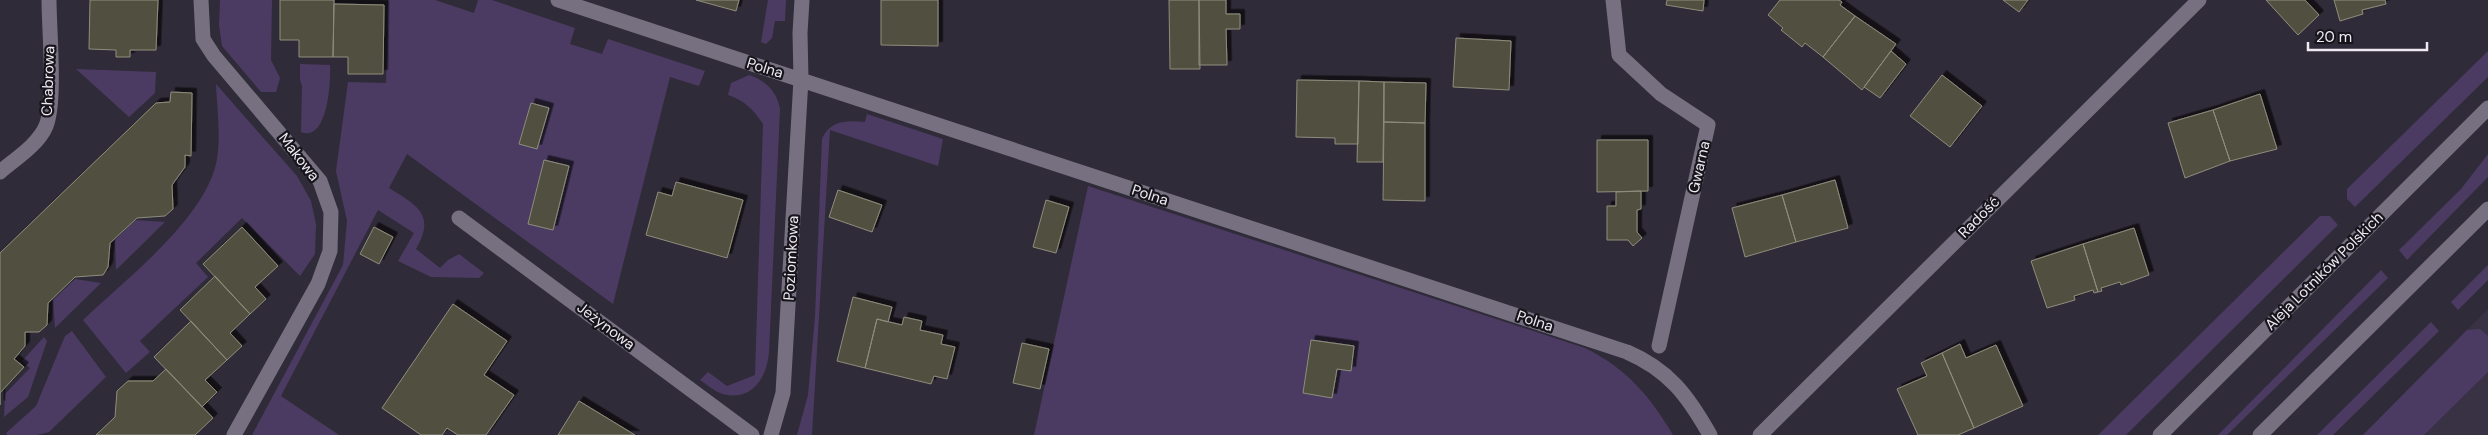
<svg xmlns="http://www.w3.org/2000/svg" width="2488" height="435" font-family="'DM Sans',sans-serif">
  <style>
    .built { fill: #393144 }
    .green { fill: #4b3b62 }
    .building { fill: #515041; stroke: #8e8d7c; filter: url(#shadow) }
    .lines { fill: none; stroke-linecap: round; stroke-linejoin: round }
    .minor { stroke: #767080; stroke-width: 15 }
    .labels { text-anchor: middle; stroke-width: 4.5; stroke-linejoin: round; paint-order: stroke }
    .street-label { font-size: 15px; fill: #edeaf3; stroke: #17151b }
  </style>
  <defs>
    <filter id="shadow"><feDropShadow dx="4.5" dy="-4.5" stdDeviation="0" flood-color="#0009"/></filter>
  </defs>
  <rect width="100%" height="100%" fill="#302b38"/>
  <path class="built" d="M2488 309V435H2363L2467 330Z"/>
  <path class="green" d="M220 0H272L271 60 280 78 276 92H261L222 46 219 25Z
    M388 0H435L474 13 478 0H492L575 28 570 44 602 54 608 39 705 71 699 86 670 77 613 304 407 154 389 188C417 205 436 215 416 249L440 268 448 260 459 254 484 273 479 278 431 277 398 261 414 233 378 210 281 396 339 435H252L343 265 347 221 336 171 348 82 386 83Z
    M768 0H786L785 21H775L772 38 766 44 761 42Z
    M2488 51V77L2355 207 2347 199V189Z
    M300 64 330 65C331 80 328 143 301 132L302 86 300 80Z
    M76 69 156 72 155 93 129 117Z
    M749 75C766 81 777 91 780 109L769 352C767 378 751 404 720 393 713 390 706 384 700 380L708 372 727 386 755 375 763 124C753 109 745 101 728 95L731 83Z
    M216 84 297 176 311 201 316 224 315 254 300 276 242 218 196 263 208 277 140 341 150 352 126 373 83 320C124 281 199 223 215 168 222 143 217 110 216 84Z
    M867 114 943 139 938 166 830 130 812 435H797L808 395 815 316 822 139C830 120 847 120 865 122Z
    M2488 154V177L2407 260 2399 250 2461 189Z
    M1088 186 1585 348C1626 368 1650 396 1673 435H1034Z
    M2320 216H2330L2338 225 2126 435H2098Z
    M135 220 165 222 116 270 115 240Z
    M2488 265V280L2458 310 2451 302Z
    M2381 270 2388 278 2227 435H2218Z
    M75 279 101 283 55 328 53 300Z
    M2431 322 2439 331 2333 435H2317Z
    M2480 329 2488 336V372L2424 435H2363L2467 330Z
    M72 331 106 377 49 432 37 435H7L6 433 36 406 65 336Z
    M44 337 47 341 28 397 4 417 5 394 30 368 22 361Z"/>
  <path class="building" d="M90 0H158L156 50H130V57H116V50L89 49Z
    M280 0H334L333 57H299V40H280Z
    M696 0H739L736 11Z
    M881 0H938V46L881 45Z
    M1169 0H1199L1200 69H1170Z
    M1199 0H1226V14H1240V29H1226L1227 65H1199Z
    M1667 0H1704L1703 11 1666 5Z
    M1780 0H1839L1842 2 1840 5 1855 16 1823 57 1805 43 1802 47 1781 30 1783 28 1768 15Z
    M2003 0H2028L2019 12Z
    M2266 0H2305L2319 15 2298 35Z
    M2334 0H2385L2386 4 2362 10 2363 14 2340 21Z
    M334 4 384 5 383 74H348V57H333Z
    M1855 16 1896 44 1862 90 1823 57Z
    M1456 38 1511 41 1509 90 1453 87Z
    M1891 51 1906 64 1880 98 1864 87Z
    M1942 75 1982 106 1950 147 1910 116Z
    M1297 80 1359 81 1358 144H1335V138L1296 137Z
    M1359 81 1384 82 1383 162H1357Z
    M1384 82 1426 83 1425 123 1384 122Z
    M171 92 192 93 191 156 185 155V167L172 185 173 209 165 216 137 218 110 243 108 267 103 275 75 277 48 303 47 325 39 332H25V346L14 359 24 367 0 393V405V253L156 103 170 102Z
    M2260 94 2277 149 2230 161 2213 110Z
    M531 103 549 108 537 149 519 144Z
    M2213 110 2230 161 2185 178 2168 123Z
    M1384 122 1425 123V201L1383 200Z
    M1597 140H1648V191L1597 192Z
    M544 160 569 166 553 230 528 224Z
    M1835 180 1848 228 1796 242 1782 195Z
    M676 182 743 200 727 258 646 235 658 192 672 196Z
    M838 190 882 205 872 232 829 217Z
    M1641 191V209L1637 210V232L1642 238 1633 246 1628 240H1607V206H1616V192Z
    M1782 195 1796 242 1745 257 1732 208Z
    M1046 200 1069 207 1056 253 1033 247Z
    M242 227 278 266 255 287 266 299 250 314 203 264Z
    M374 227 393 237 379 264 360 254Z
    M2134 228 2149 275 2121 285 2120 282 2101 288 2102 291 2098 292 2083 244Z
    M2083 244 2098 292 2094 293 2093 290 2074 296 2075 300 2047 308 2031 261Z
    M215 276 250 314 230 333 242 346 227 360 180 310Z
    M853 297 892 307 888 322 877 319 865 368 837 361Z
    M453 304 507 341 484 375 514 395 486 435H458L447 428 442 435H421L382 408Z
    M904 317 922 321 920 330 943 335 941 344 955 347 947 379 934 376 931 384 865 368 877 319 902 325Z
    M191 321 227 360 205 380 217 392 202 407 154 357Z
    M1311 340 1354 346 1351 371 1337 369 1332 398 1303 393Z
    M1022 343 1049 349 1040 389 1013 383Z
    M1960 344 1966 358 1996 345 2023 406 1974 428 1942 353Z
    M1942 353 1974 428 1958 435H1918L1897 389 1927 376 1921 363Z
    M166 369 213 418 195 435H96L115 417 117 391 128 381H153Z
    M579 401 635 435H558Z"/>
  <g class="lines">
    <path class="minor" d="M201 0 203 39 214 56 320 181 331 212 330 251 318 284 234 435
      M558 0 1627 352C1669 370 1688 396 1710 435
      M1613 0 1619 55 1661 94 1708 125 1659 346
      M0 172C15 159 38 145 46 126 56 101 49 30 49 0
      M459 218 752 435
      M771 435 783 393 801 79 800 33 802 0
      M1760 435 2199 0
      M2160 435 2488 108
      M2260 435 2488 209"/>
  </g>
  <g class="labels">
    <g class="street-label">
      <text transform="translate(765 68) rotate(17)" y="5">Polna</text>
      <text transform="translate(48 81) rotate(-88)" y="5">Chabrowa</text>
      <text transform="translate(299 157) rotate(52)" y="5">Makowa</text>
      <text transform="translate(1699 167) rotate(-77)" y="5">Gwarna</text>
      <text transform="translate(1150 195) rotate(18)" y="5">Polna</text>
      <text transform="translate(1979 217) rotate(-45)" y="5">Radość</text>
      <text transform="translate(791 258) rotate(-87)" y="5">Poziomkowa</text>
      <text transform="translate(2324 271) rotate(-45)" y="5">Aleja Lotników Polskich</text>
      <text transform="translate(1535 321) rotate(18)" y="5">Polna</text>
      <text transform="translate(606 326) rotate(37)" y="5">Jeżynowa</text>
    </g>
  </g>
  <path d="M2308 42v8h119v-8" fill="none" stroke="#edeaf3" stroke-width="2.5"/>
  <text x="2316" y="42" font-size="15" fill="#edeaf3" stroke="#17151b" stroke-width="4" paint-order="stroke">20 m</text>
</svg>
